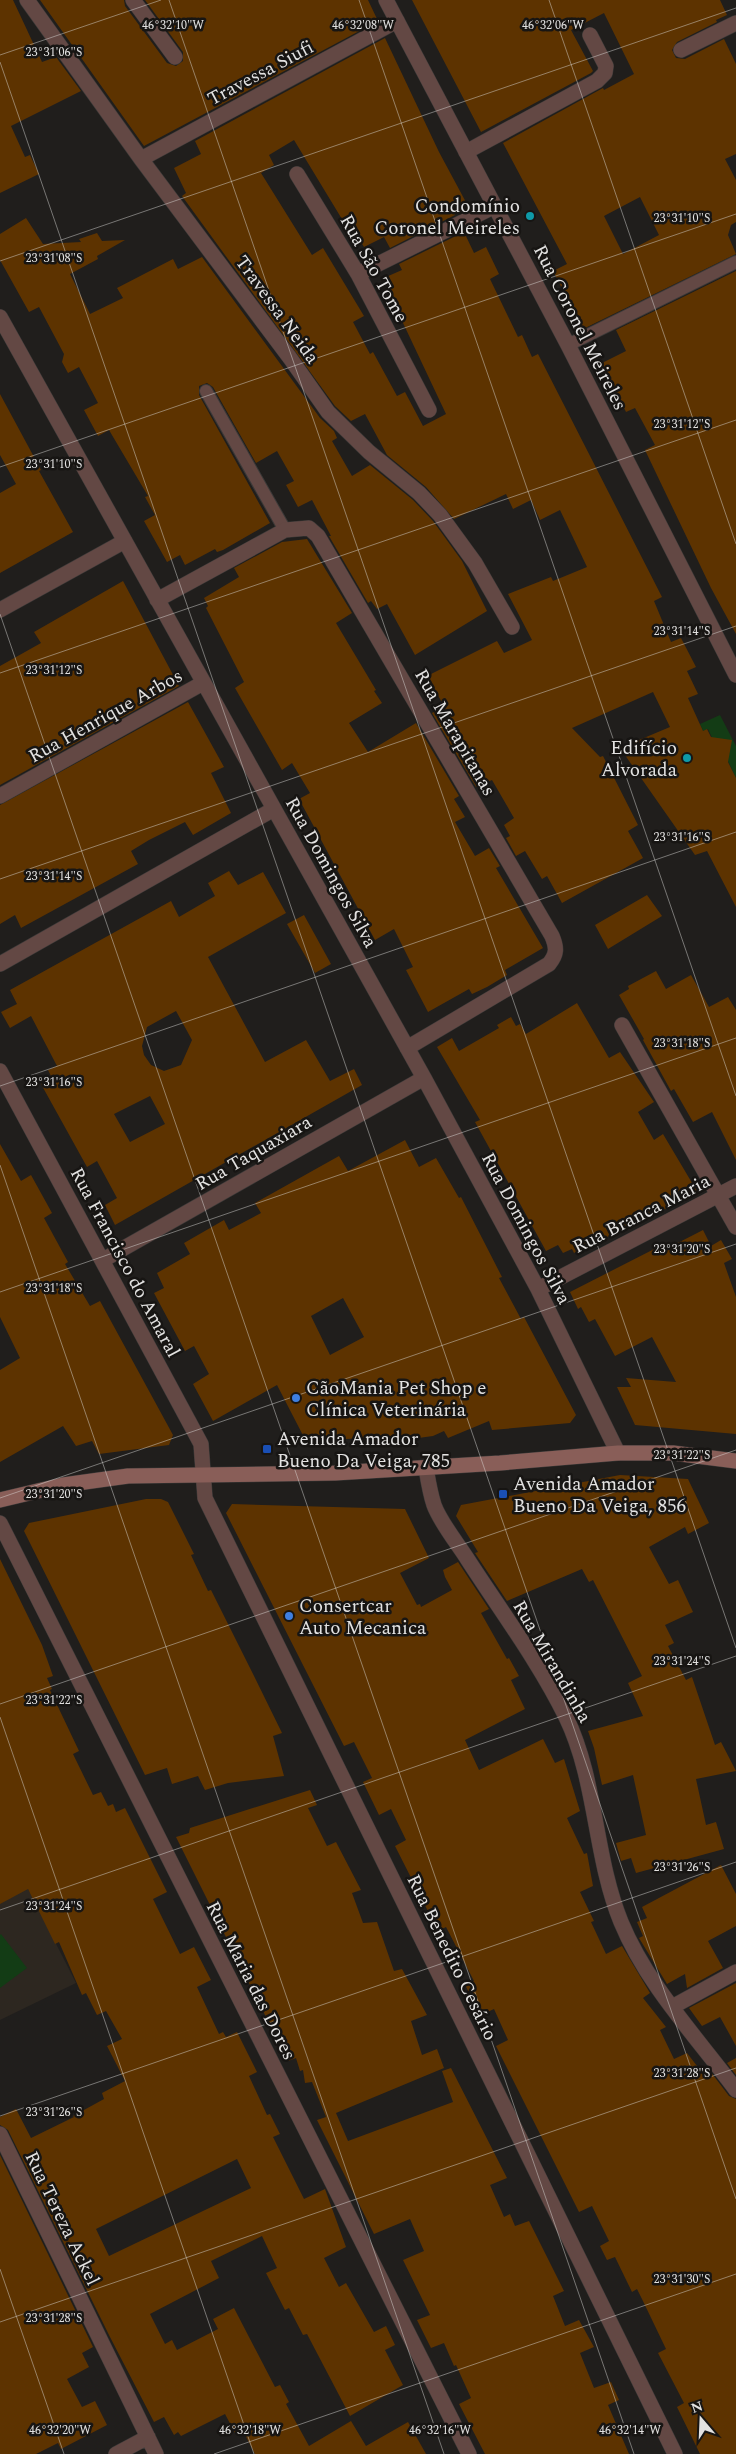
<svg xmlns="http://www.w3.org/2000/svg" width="736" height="2454" font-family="Spectral,serif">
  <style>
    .built { fill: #2d2720 }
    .green { fill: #133c15 }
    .building { fill: #5d3300; fill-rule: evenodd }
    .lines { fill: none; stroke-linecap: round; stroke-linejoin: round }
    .service-casing { stroke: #3b3938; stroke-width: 14 }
    .minor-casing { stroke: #3b3938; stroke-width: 16 }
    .tertiary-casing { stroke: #3b3938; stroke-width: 16 }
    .secondary-casing { stroke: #3b3938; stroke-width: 16 }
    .service { stroke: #634844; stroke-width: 12 }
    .minor { stroke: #634844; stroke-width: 15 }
    .tertiary { stroke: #634844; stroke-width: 15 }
    .secondary { stroke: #895e58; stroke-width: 15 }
    .ticks { fill: none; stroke: #e3e2e1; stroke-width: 1; stroke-opacity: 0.45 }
    .culture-dot { fill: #0f9aa8; stroke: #171513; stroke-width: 2 }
    .shop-dot { fill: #3f7fe0; stroke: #171513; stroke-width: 2 }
    .transit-dot { fill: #1a4fb4; stroke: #171513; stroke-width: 2 }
    .labels { text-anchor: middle; stroke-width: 5; stroke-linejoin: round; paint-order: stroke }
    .street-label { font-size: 19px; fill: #e3e2e1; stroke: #171513 }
    .poi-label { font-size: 19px; fill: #e3e2e1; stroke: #171513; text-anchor: start }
    .ticks-label { font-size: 12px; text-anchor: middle; fill: #e3e2e1; stroke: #171513; stroke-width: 5; stroke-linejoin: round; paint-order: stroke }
  </style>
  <rect width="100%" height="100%" fill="#201e1c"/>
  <path class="built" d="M0 1834 76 1983 0 2020Z"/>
  <path class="green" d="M720 715 736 746V778L727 759 721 757 708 729 703 731 700 724Z
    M1 1934 27 1968 0 1988V1935Z"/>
  <path class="building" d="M0 0H13L42 62 56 57 81 91 11 126 25 157 30 155 39 174 0 193Z
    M40 0H124L125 6 167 63 176 66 183 61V52L145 0H368L378 21 144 146Z
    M412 0H720L727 15 716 20 717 22 677 42 672 50 676 58 685 59 724 39 736 64V154L725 159 736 180V222L731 225 728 235 736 254 583 329 553 271 567 264 503 143 603 88 604 90 634 74 604 13 571 30 593 71 591 73 481 132ZM640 197 659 235 623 254 604 216Z
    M385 38 439 152 468 206 454 213 455 215 390 248 384 237 364 247 355 232 351 234 294 140 269 155 274 165 261 173 312 255 323 248 364 316 353 322 370 354 373 352 397 396 405 392 423 426 446 414 387 289 391 287 386 277 402 270 399 264 464 232 474 253 486 247 499 274 490 279 518 337 522 335 532 357 538 354 662 597 654 601 671 642 681 638 696 667 687 671 698 694 688 698 703 731 707 729 711 737 732 740 728 762 736 778V907L707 851 695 855 620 748 670 727 653 692 572 728 600 757 603 756 638 825 628 831 643 858 562 903 547 876 542 879 525 851 516 856 506 838 510 836 504 825 514 818 492 780 476 787 432 713 444 706 427 676 497 641 504 653 532 640 508 594 551 577 553 581 587 567 560 510 540 520 531 500 513 509 506 494 454 519 426 487 387 455 365 414 351 421 335 406 182 196 186 193 174 168 201 154 195 141Z
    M26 218 43 244 81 242 79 239 97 233 102 241 125 240 97 256 98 259 70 274 90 314 123 298 117 288 173 259 178 269 202 257 320 418 334 431 337 438 332 441 352 476 370 465 413 500 433 521 462 561 487 611 415 655 387 604 377 609 371 601 368 603 329 536H331L312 500 298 507 286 485 294 481 277 451 256 463 213 387 207 383 199 386V395L270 523 223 550 217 552 215 549 185 565 180 555 167 562 144 521 155 515 145 497 148 496 109 430 98 436 84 410 98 403 79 367 68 373 62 362 64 354 39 307 29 312 0 260V234Z
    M736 271V634L711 588 645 450 655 445 635 408 626 412 602 363 626 351 616 330Z
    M0 394 41 470 39 471 73 532 0 573V493L16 484 0 455Z
    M307 539 352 613 336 623 376 690 374 691 382 703 349 723 368 752 416 723 459 796 454 799 465 817 455 822 475 856 489 848 500 866 496 868 543 948 505 970 507 975 487 987 472 994 469 989 428 1012 406 970 413 967 394 929 375 940 299 799 310 793 292 763 282 770 235 688 244 682 206 608 208 606 204 598 239 577 234 568 282 542Z
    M123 581 179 686 0 785V666L41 643 34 632Z
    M188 702 224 767 211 773 231 813 193 835 185 822 149 840 131 851 138 864 21 928 15 915 0 924V805Z
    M229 871 238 885 263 872 286 913 208 957 265 1062 306 1040 330 1081 354 1069 362 1085 115 1225 105 1205 117 1198 97 1161 87 1167 41 1084 52 1078 48 1070 57 1066 31 1016 10 1028 1 1012 17 1004 10 990 171 901 179 917 215 896 208 883ZM176 1011 192 1040 181 1065 164 1071 151 1065 144 1055 142 1046 147 1027ZM150 1096 165 1124 130 1142 114 1114Z
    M647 895 662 916 608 949 595 925Z
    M304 915 331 964 315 973 287 924Z
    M656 971 666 989 691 975 709 1007 728 997 736 1010V1160L712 1112 693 1122 674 1089 671 1091 643 1040 644 1039 619 995 629 989 628 986Z
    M577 1003 609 1058 620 1052 654 1102 638 1112 654 1140 663 1134 698 1193 574 1253 572 1249 563 1253 558 1245 546 1251 475 1122 480 1120 437 1047 452 1038 459 1051 499 1028 497 1025 511 1017 516 1026 520 1024 526 1034Z
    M405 1140 419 1167 436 1158 459 1198 461 1197 502 1277 499 1278 521 1319 524 1317 576 1415 570 1423 492 1430 489 1421 448 1438 444 1431 433 1436 411 1439 409 1435 331 1440 334 1445 309 1447 277 1385 213 1421 193 1384 209 1374 194 1346 185 1351 154 1293 164 1288 157 1273 190 1254 184 1243 224 1220 229 1230 261 1213 255 1203 339 1156 348 1171ZM343 1298 364 1337 330 1355 311 1316Z
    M0 1144 21 1181 31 1175 52 1213 44 1218 68 1262 65 1264 90 1306 100 1301 173 1435 169 1445 99 1454 92 1441 76 1446 63 1426 0 1462V1370L20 1358 0 1317Z
    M703 1230 711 1246 721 1240 732 1259 724 1263 736 1297V1434L635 1425 617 1387H631L626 1378 676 1382 652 1337 615 1356 595 1319 589 1322 581 1307 578 1309 570 1292 664 1244 666 1249Z
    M620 1475 688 1479 709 1523 688 1534 685 1527 649 1547 669 1584 678 1580 693 1612 665 1625 674 1643 668 1646 686 1680 692 1677 715 1745 721 1742 736 1771 696 1779 706 1825 716 1822 724 1849 636 1873 631 1858 621 1861 616 1843 646 1835 633 1775 602 1785 594 1748 588 1731 643 1716 628 1683 642 1676 593 1580 589 1582 582 1569 507 1601 475 1553 478 1552 456 1516 461 1505Z
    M146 1499H161L168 1502 194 1554 191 1555 208 1591 211 1590 255 1678 282 1733 273 1736 284 1776 228 1783 205 1790 198 1776 172 1784 167 1768 145 1775 24 1531 29 1523Z
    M232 1504 405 1509 429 1558 400 1573 417 1605 420 1604 421 1607 452 1590 445 1577 443 1570 458 1562 489 1609 481 1613 507 1659 509 1658 519 1676 511 1680 525 1709 465 1740 479 1770 543 1739 555 1763 564 1759 580 1811 567 1818 584 1854 587 1853 593 1886 580 1892 594 1921 591 1922 606 1954 622 1946 650 1993 643 1998 666 2027 660 2030 674 2059 687 2053 704 2075 710 2071 729 2096 736 2099V2454H700L677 2407 684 2403 658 2353 666 2349 642 2299 637 2289 632 2292 615 2257 607 2260 600 2246 609 2241 592 2206 579 2212 496 2046 508 2040 494 2009 481 2015 465 1985 474 1981 446 1927 438 1931 395 1846 406 1840 391 1809 379 1815 363 1782 372 1778 354 1742 344 1746 226 1513Z
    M0 1559 42 1645 53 1676 47 1678 52 1689 50 1690 79 1751 73 1754 93 1795 101 1792 108 1806 113 1804 116 1812 125 1808 167 1892 153 1899 180 1954 194 1947 211 1980 197 1987 219 2034 223 2032 226 2037 237 2032 257 2072 249 2076 267 2115 270 2114 280 2134 273 2137 304 2199 325 2189 346 2247 324 2258 339 2287 346 2283 374 2332 386 2326 395 2345 385 2350 403 2385 350 2416 307 2334 303 2335 289 2308 285 2310 266 2273 277 2268 262 2236 211 2261 219 2278 150 2314 165 2344 172 2340 177 2350 218 2329 213 2319 234 2308 275 2387 280 2385 289 2402 286 2404 309 2446 351 2421 366 2446 408 2422 426 2454H255L242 2429 235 2433 225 2414 181 2436 178 2432 174 2435 164 2417 154 2422 110 2337 8 2130 0 2125V2117L16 2109 31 2138 74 2117 73 2116 104 2099 102 2093 125 2081 107 2046 122 2039 106 2011 97 2015 86 1993 82 1995 59 1942 55 1944 28 1889 0 1904ZM237 2159 251 2188 109 2256 96 2229Z
    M310 1790 317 1805 308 1808 327 1846 336 1842 361 1890 352 1893 363 1923 377 1922 394 1971 402 1969 427 2015 411 2021 422 2055 437 2049 444 2068 336 2113 348 2141 453 2102 442 2071 451 2068 507 2178 490 2185 504 2217 510 2214 515 2226 529 2221 564 2291 553 2296 565 2326 579 2320 594 2347 580 2353 594 2388 611 2382 619 2400 608 2405 629 2454H485L459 2404 471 2398 456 2365 454 2366 444 2343 431 2348 417 2320 430 2315 403 2260 424 2251 410 2219 374 2234 317 2120 326 2117 312 2082 305 2083 303 2070 300 2071 296 2058 288 2061 176 1837 189 1833 190 1828Z
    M721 1865 736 1894V1926L708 1941 723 1968 687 1988 685 1974 667 1984 639 1938 643 1936 637 1922 647 1918 642 1907Z
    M736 1983V2046L720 2017 702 2026 689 2008Z
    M736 2058V2075L727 2063Z
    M0 2155 93 2347 82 2353 89 2367 67 2379 82 2407 95 2401 107 2425 61 2449 58 2443 36 2454H0Z"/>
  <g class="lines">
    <defs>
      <path id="service" d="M568 345 736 262
        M206 391 285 530"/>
      <path id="minor" d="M27 0 141 159 290 358 328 412 369 452 419 493 440 515 475 563 512 627
        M133 0 175 57
        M681 50 736 23
        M466 152 597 81 605 73 606 66 590 35
        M141 159 397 21
        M297 174 358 274 429 410
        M358 274 495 206
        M0 317 424 1078 538 1289 618 1453
        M157 600 285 530 309 528 318 536 552 936C557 948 557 954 549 964L407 1048
        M0 610 125 541
        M0 796 203 683
        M0 964 274 809
        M622 1025 736 1227
        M0 1071 201 1444 205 1498 675 2454
        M103 1260 424 1078
        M538 1289 736 1186
        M426 1468C428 1480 430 1493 434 1505 440 1522 458 1544 468 1560 501 1611 539 1662 566 1717 597 1781 594 1856 621 1922 647 1985 696 2036 736 2090
        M0 1523 469 2454
        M672 2007 736 1972
        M0 2134 156 2454
        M116 2454 148 2437"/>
      <path id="tertiary" d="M386 0 568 345 736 675"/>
      <path id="secondary" d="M0 1500 63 1485 128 1476 335 1473 500 1463 618 1453H673L736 1461"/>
    </defs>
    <use href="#service" class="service-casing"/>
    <use href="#minor" class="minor-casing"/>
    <use href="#tertiary" class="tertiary-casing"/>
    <use href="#secondary" class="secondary-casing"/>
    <use href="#service" class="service"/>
    <use href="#minor" class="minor"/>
    <use href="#tertiary" class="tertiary"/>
    <use href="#secondary" class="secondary"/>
  </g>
  <path class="ticks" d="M169 0 736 1648M359 0 736 1096M549 0 736 544M0 55 161 0M0 62 736 2199M0 261 736 8M0 467 736 214M0 614 634 2454M0 673 736 420M0 879 736 626M0 1086 736 832M0 1165 444 2454M0 1292 736 1038M0 1498 736 1244M0 1704 736 1450M0 1717 254 2454M0 1910 736 1656M0 2116 736 1862M0 2269 64 2454M0 2322 736 2068M214 2454 736 2274"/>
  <g class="culture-dot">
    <circle cx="530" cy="216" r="5"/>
    <circle cx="687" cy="758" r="5"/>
  </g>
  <g class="shop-dot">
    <circle cx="296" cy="1398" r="5"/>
    <circle cx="289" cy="1616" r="5"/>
  </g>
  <g class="transit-dot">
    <rect x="262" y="1444" width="10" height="10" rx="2.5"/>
    <rect x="498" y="1489" width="10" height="10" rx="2.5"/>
  </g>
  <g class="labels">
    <g class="street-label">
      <text transform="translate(260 72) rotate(-28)" y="7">Travessa Siufi</text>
      <text transform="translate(375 268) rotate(61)" y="7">Rua São Tome</text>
      <text transform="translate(278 309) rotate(54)" y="7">Travessa Neida</text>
      <text transform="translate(581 327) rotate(63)" y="7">Rua Coronel Meireles</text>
      <text transform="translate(105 715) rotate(-29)" y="7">Rua Henrique Arbos</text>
      <text transform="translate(456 732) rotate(60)" y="7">Rua Marapitanas</text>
      <text transform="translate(332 872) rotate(61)" y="7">Rua Domingos Silva</text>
      <text transform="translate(253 1152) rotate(-30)" y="7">Rua Taquaxiara</text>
      <text transform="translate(641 1213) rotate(-27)" y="7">Rua Branca Maria</text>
      <text transform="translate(527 1228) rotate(62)" y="7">Rua Domingos Silva</text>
      <text transform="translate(126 1262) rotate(62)" y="7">Rua Francisco do Amaral</text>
      <text transform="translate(553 1661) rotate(60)" y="7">Rua Mirandinha</text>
      <text transform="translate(453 1957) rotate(64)" y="7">Rua Benedito Cesário</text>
      <text transform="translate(252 1980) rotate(63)" y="7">Rua Maria das Dores</text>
      <text transform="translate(63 2218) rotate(64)" y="7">Rua Tereza Ackel</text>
    </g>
    <g class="poi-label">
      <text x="520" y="212" text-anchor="end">Condomínio<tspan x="520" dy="22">Coronel Meireles</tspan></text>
      <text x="677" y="754" text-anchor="end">Edifício<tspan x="677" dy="22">Alvorada</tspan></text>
      <text x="306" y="1394">CãoMania Pet Shop e<tspan x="306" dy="22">Clínica Veterinária</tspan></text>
      <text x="277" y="1445">Avenida Amador<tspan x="277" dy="22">Bueno Da Veiga, 785</tspan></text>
      <text x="513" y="1490">Avenida Amador<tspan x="513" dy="22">Bueno Da Veiga, 856</tspan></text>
      <text x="299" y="1612">Consertcar<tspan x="299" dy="22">Auto Mecanica</tspan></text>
    </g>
  </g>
  <g class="ticks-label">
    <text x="173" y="29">46°32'10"W</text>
    <text x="363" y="29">46°32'08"W</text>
    <text x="553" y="29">46°32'06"W</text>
    <text x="54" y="56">23°31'06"S</text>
    <text x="682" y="222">23°31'10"S</text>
    <text x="54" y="262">23°31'08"S</text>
    <text x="682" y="428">23°31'12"S</text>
    <text x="54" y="468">23°31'10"S</text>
    <text x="682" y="635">23°31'14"S</text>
    <text x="54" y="674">23°31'12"S</text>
    <text x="682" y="841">23°31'16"S</text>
    <text x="54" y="880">23°31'14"S</text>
    <text x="682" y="1047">23°31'18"S</text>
    <text x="54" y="1086">23°31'16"S</text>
    <text x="682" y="1253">23°31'20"S</text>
    <text x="54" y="1292">23°31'18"S</text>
    <text x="682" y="1459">23°31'22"S</text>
    <text x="54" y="1498">23°31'20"S</text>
    <text x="682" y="1665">23°31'24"S</text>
    <text x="54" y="1704">23°31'22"S</text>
    <text x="682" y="1871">23°31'26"S</text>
    <text x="54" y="1910">23°31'24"S</text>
    <text x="682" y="2077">23°31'28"S</text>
    <text x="54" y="2116">23°31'26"S</text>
    <text x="682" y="2283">23°31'30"S</text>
    <text x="54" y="2322">23°31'28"S</text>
    <text x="60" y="2434">46°32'20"W</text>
    <text x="250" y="2434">46°32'18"W</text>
    <text x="440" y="2434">46°32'16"W</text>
    <text x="630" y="2434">46°32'14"W</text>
  </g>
  <g transform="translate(701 2419) rotate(341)" stroke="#171513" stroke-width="4" paint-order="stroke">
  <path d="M0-4L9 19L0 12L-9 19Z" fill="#e3e2e1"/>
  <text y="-8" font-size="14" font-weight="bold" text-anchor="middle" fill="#e3e2e1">N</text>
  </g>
</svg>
